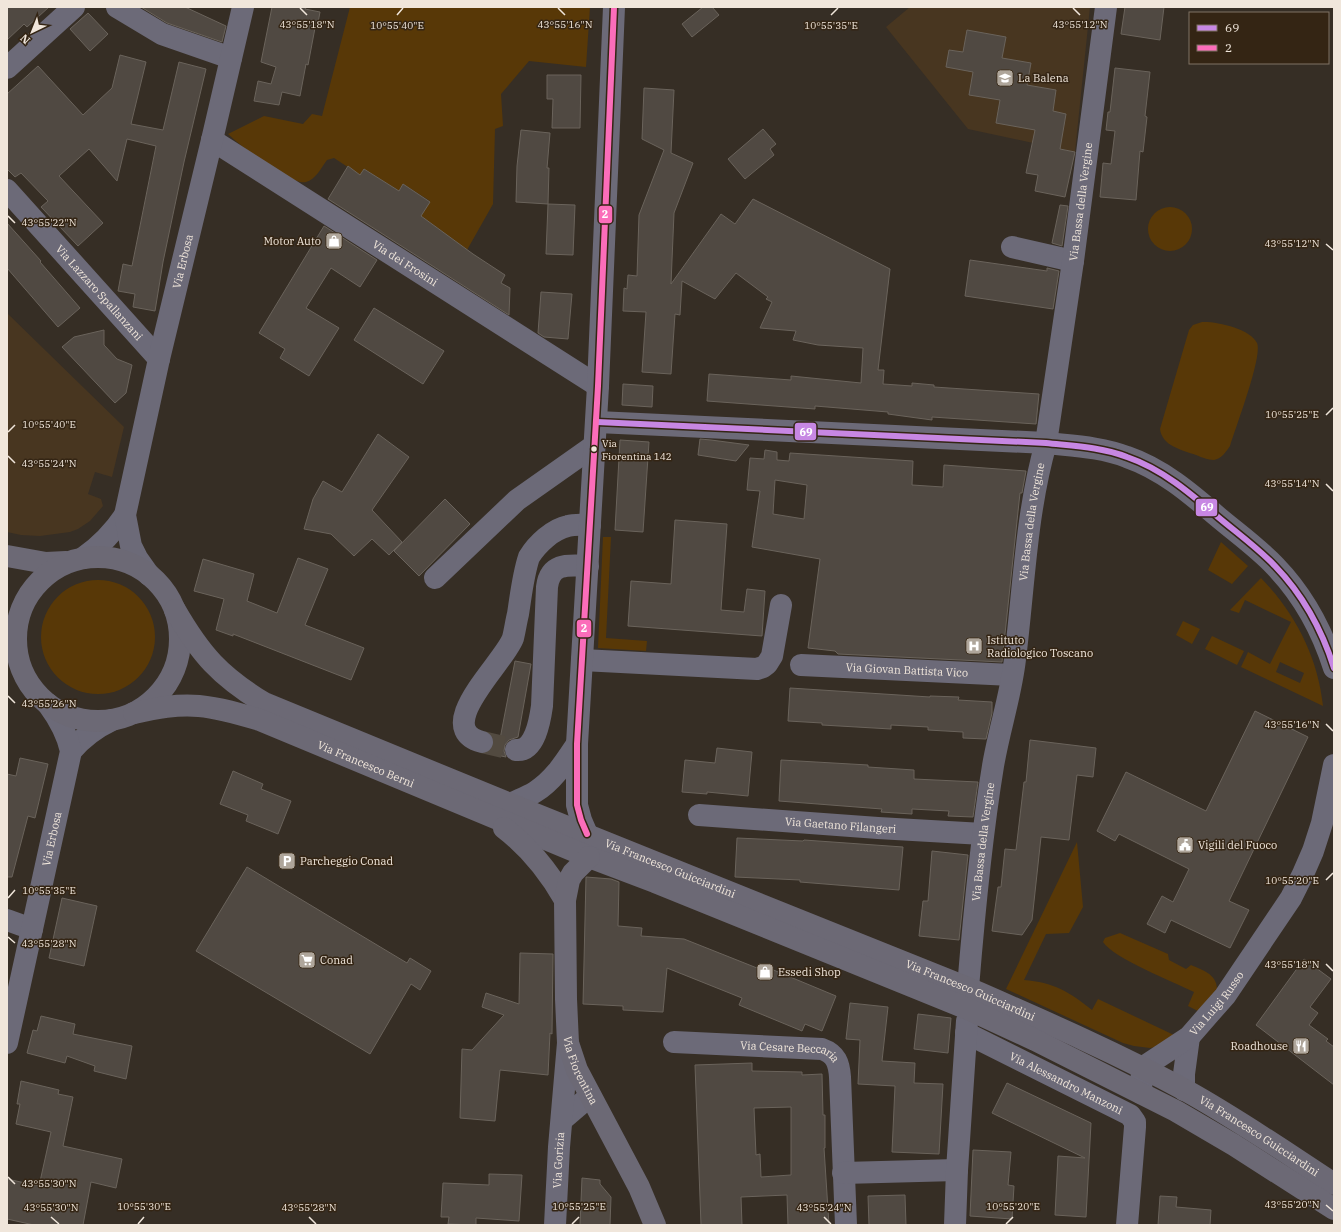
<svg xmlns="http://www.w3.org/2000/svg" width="1341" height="1232" font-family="'IBM Plex Serif',serif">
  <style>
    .built { fill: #483620 }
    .green { fill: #583807; fill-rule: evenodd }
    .building { fill: #504942; stroke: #6a635b; fill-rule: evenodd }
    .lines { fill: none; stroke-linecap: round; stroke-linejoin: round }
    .minor-tunnel { stroke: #524a40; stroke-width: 22; stroke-dasharray: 22 11; stroke-linecap: butt }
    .minor { stroke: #6c6a78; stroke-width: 22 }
    .major { stroke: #6c6975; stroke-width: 22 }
    .bus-1-casing { stroke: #342514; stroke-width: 9 }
    .bus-2-casing { stroke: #342514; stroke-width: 9 }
    .bus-1 { stroke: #c787e3; stroke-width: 6 }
    .bus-2 { stroke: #fb6dba; stroke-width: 6 }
    .ticks { fill: none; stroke: #f0e6db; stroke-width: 1.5 }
    .bus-dot { fill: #f0e6db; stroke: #342514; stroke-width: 1.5 }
    .labels { text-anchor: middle; stroke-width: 3; stroke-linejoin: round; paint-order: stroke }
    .bus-label { font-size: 10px; fill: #f0e6db; stroke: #342514; text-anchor: start }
    .poi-label { font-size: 11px; fill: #f0e6db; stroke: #342514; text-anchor: start }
    .street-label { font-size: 11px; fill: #f0e6db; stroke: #342514 }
    .ticks-label { font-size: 10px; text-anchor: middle; fill: #f0e6db; stroke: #342514; stroke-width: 3; stroke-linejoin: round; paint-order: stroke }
    .line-badge { stroke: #342514; stroke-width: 1.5 }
    .badge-label { font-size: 11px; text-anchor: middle; font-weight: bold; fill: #fff }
  </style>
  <rect width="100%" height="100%" fill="#362e25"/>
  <path class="built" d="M910 7H1090L1075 152 968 129 886 27Z
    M7 313 124 427 112 477 95 472 88 494 101 499 103 506 90 521 78 529 70 532 40 536 21 535 7 532Z"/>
  <path class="green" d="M350 7H590L586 67 529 61 501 94 503 126 495 129 493 204 467 250 421 216 430 201 403 184 399 191 364 169 360 175 334 158 327 160C322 167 315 180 306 182 292 186 239 145 228 134L264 116 303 124 312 114 322 116Z
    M1148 229a22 22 0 1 1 44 0a22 22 0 1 1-44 0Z
    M1202 322C1216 321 1251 329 1257 343 1263 356 1235 429 1230 446 1226 452 1221 459 1214 460 1208 460 1201 457 1196 455 1182 450 1162 446 1160 429L1189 330 1193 325Z
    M603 537H611L606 638 647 641 646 651 598 648Z
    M1221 542 1248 566 1232 584 1208 570Z
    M1261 578C1295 613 1318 657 1323 706L1241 667 1248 652 1270 664 1291 622 1245 600 1239 613 1230 610ZM1280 662 1304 673 1300 683 1276 672Z
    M41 637a57 57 0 1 1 114 0a57 57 0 1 1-114 0Z
    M1183 621 1200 629 1192 644 1176 635Z
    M1212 636 1244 651 1237 665 1205 649Z
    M1077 842 1083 907 1069 933 1046 934 1024 980C1053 982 1070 992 1092 1010L1098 999 1174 1035 1155 1047 1150 1048 1134 1046 1123 1043 1006 989Z
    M1120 933 1168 954 1169 960 1186 969 1191 965C1202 970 1217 974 1217 989L1198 1011 1188 1006 1194 992C1174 982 1113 958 1103 942L1105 938Z"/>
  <path class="building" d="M7 7H49L27 27 24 24 7 40Z
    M141 7H185L226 26 222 42 167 23Z
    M272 7H306L305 9 320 12 317 28H315L308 65 306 64 300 96 282 92 279 105 254 101 258 81 271 84 276 67 261 62Z
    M703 7H712L719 15 692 37 682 24Z
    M1125 7H1164L1160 40 1121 34Z
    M88 13 108 34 90 51 70 29Z
    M967 30 1006 37 1002 58 1031 63 1027 85 1056 90 1053 111 1066 114 1060 149 1075 152 1065 197 1035 191 1038 175 1026 173 1035 130 996 123 1000 100 969 95 973 72 946 67 949 50 963 52Z
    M120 55 146 62 131 124 163 130 179 62 206 69 184 162 163 262 155 311 133 307 135 294 118 291 123 264 132 266 156 146 127 139 117 181 89 149 59 176 103 223 78 246 41 207 48 201 21 173 15 177 7 169V94L38 66 83 115 112 88Z
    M1115 68 1150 72 1145 116 1147 117 1143 152 1140 151 1136 200 1100 197 1103 163 1111 164 1115 131 1106 130 1108 112H1110Z
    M547 75H581L580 128H552L553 99H547Z
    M644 88 674 90 671 153 693 163 674 213 671 284 721 214 735 224 753 199 890 269 878 370H884L883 384 912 386V383L934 385V387L1039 394 1036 424 932 417V420L888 414V412L815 406V409L707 401 709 374 791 380V376L861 383 863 348 818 345 793 340 796 331 760 328 772 302 766 299 768 297 736 273 715 299 682 281 680 315 675 314 671 374 642 372 646 312 623 311 624 288 627 289 628 275 637 276 639 215 664 150 642 139Z
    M763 129 776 144 770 149 774 155 745 179 728 159Z
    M521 130 550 133 547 168H549L548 204 516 202 517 166Z
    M348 166 360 175 364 169 399 191 403 184 430 202 421 216 473 254 505 275 501 283 510 288 509 315 328 199Z
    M548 204 575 205 573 255 546 254Z
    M1060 205 1068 206 1062 246 1052 243Z
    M7 223 41 261 40 262 80 308 58 327 7 268Z
    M324 226 377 260 360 287 331 268 306 308 339 328 309 376 280 358 285 349 259 333Z
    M970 260 1047 271V268L1059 271 1053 309 965 296Z
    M541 292 572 294 568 339 544 337 538 333Z
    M374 308 444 351 423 384 354 340Z
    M104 330V345L117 359 132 365 126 393 115 403 62 347 74 337Z
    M623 384 653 386 652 407 622 405Z
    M378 434 409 457 372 510 402 542 389 555 372 539 354 556 331 534 304 529 313 499 323 481 342 492Z
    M700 439 711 440 749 445 736 461 698 455Z
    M620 440 649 442 643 532 615 530Z
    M765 450 777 452V460L789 461 790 453 913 461 912 485 943 487 944 465 1026 471 1022 493H1020L1002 662 838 654 835 651 808 648 820 559 752 547 760 491 747 490 750 458 764 459ZM775 480 807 485 804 519 773 514Z
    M445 499 470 524 419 576 394 551Z
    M675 520 727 524 721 610 744 612 747 589 765 591 762 636 628 626 631 581 671 584Z
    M298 558 328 569 305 625 364 648 351 680 233 634V636L216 630 224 599 194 591 203 559 254 574 247 601 277 613Z
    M515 661 531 664 518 737 509 740 505 745 504 751 506 757 487 753 493 748 494 742 493 737 500 739Z
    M790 688 930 697V696L959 697 958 700 992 702V713L986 739 963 738V732L928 730V727L891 725V729L822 725V723L788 721Z
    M1255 711 1308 737 1229 901 1249 910 1230 948 1171 920 1165 933 1147 924 1162 896 1173 902 1189 869 1119 834 1115 841 1097 831 1126 772 1206 811Z
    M1030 740 1096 748 1093 777 1077 775 1069 840 1041 837 1032 920 1022 935 992 931 998 887H1001L1005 849 1016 850 1024 782H1026Z
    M717 748 752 752 748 796 707 792V794L682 792 685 760 715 763Z
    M20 758 48 764 35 818 28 816 12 877H7V774L16 776Z
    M781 760 868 765V767L914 770V779L978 782 973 817 948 816 949 811 912 809V814L881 812 882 809 779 801Z
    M233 771 263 784 261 789 291 801 278 834 246 821 248 815 220 804Z
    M737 838 803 841 804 840 903 847 899 890 800 882V880L735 877Z
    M932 851 968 855 959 940 919 936 923 901H928Z
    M247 867 407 963 410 958 431 971 420 990 411 984 370 1054 196 951Z
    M586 877 611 879 619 882 618 926 642 928 641 936 684 939 757 968 759 964 836 996 822 1031 805 1024 802 1031 739 1005 742 998 667 968 663 1012 623 1010V1006L583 1004Z
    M62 898 97 906 84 966 49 958Z
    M520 953 553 954 552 1034 550 1033 548 1075 500 1070 495 1121 460 1118 462 1049 472 1050 504 1015 482 1007 486 993 519 1004Z
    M1304 959 1331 979 1310 1007 1318 1013 1309 1025 1328 1039 1326 1041 1334 1047V1085L1256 1025Z
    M850 1003 888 1007 882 1061 915 1063 914 1083 943 1084 939 1154 892 1152 895 1086 858 1084 860 1040 846 1039Z
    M918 1014 951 1018 948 1053 914 1049Z
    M41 1016 75 1024 73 1034 132 1046 126 1079 94 1071 95 1066 67 1056 65 1063 27 1053 33 1030 37 1031Z
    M752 1063V1071L802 1072V1075L822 1074 823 1115H825V1148H824L829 1225H788L787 1195 741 1197 742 1225H701L695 1065ZM791 1107V1175L761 1177 760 1154 756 1155 754 1108Z
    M21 1081 59 1090 58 1094 73 1097 63 1146 122 1159 116 1188 91 1182 83 1225H34L7 1219V1179L39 1186 51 1132 16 1124 20 1104H17Z
    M1007 1083 1091 1123 1086 1217 1055 1215 1058 1156 1085 1158 992 1113Z
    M973 1150 1011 1152 1008 1185 1014 1186 1012 1219 970 1216Z
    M489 1174 522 1175 519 1221 476 1218V1225L448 1224 449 1217H441L443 1183 489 1185Z
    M582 1178 600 1180V1184L611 1197 610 1225H580Z
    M905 1195 906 1225H869L868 1196Z
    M1160 1196 1177 1197 1176 1207 1211 1210 1210 1225H1158Z"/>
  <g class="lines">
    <path class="minor-tunnel" d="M482 742 516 750"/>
    <g class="minor">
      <path d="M117 7 162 34 231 58"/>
      <path d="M7 68 74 7"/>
      <path id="s1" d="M212 140 598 386"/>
      <path id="s2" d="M7 190 159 359"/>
      <path d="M1012 247 1073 261"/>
      <path d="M597 422 1046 443C1073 446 1101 447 1127 457 1162 469 1190 493 1218 517 1237 533 1258 548 1275 566 1303 595 1322 630 1334 668"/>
      <path d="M83 558C100 546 113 533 125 515"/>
      <path id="s3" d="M149 575 137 558 131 546 125 515 159 359 212 140 243 7"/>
      <path d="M435 578 517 500 595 445"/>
      <path d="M582 660 757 669 763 667 767 664 772 656 781 605"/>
      <path id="s4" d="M801 665 1012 675"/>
      <path d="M482 742C430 728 505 662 513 638 515 630 516 622 518 614 521 595 523 575 529 557 537 544 553 529 568 526 575 524 583 525 590 525"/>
      <path d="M516 750C535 752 540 720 542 706L547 587C550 562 569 565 588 566"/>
      <path d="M71 751C83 737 95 728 112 720"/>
      <path d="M510 804C518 800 527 797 535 792 554 780 565 762 577 744"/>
      <path id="s5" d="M699 815 878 828 983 834"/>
      <path d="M587 834 581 820 577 805V744L598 386 614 7"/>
      <path d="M7 920 32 929"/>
      <path id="s6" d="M968 988C974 914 981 839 993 766 999 730 1011 695 1015 659 1024 587 1026 513 1046 443L1073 261 1106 7"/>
      <path id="s7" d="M966 1033 1130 1115 1135 1122V1127L1127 1225"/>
      <path id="s8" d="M674 1042 822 1049C836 1054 839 1063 840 1077L846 1225"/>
      <path id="s9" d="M7 1043 71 751C67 733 59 719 48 704"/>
      <path d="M1184 1090V1074L1189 1037"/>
      <path id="s10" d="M1141 1093 1142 1068 1189 1037 1209 1014 1225 996 1291 898 1303 874 1313 851 1322 823 1334 765"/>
      <path d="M562 1120 590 1096"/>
      <path d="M843 1173 957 1170"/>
      <path id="s11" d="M555 1225 559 1147 568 1043"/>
      <path d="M955 1225 957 1170 967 1021"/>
    </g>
    <g class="major">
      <path d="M7 556 46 563 66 562"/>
      <circle cx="98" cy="639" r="82"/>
      <path id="s12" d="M175 610C201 655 220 676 264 703L510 804 968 988C1041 1020 1115 1052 1185 1090 1236 1118 1285 1152 1334 1184"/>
      <path id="s13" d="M134 713C156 708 177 704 199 706 220 708 240 714 260 720L589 857 655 882 968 1009 1035 1040 1176 1111 1234 1145 1334 1209"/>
      <path d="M504 828C530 848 549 872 565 900"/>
      <path id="s14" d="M589 857 573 873 569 880 565 900 566 999 568 1043 577 1070 639 1187 655 1225"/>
    </g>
    <defs>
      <path id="bus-1" d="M597 422 1046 443C1073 446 1101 447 1127 457 1162 469 1190 493 1218 517 1237 533 1258 548 1275 566 1303 595 1322 630 1334 668"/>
      <path id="bus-2" d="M587 834 581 820 577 805V744L598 386 614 7"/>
    </defs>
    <use href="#bus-1" class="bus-1-casing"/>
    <use href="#bus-2" class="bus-2-casing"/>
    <use href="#bus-1" class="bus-1"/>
    <use href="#bus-2" class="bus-2"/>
  </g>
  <path class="ticks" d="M300 8 307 15M558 8 565 15M1073 8 1080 15M397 15 403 8M831 15 838 8M8 216 15 223M1326 244 1333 250M1326 415 1333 408M8 432 15 425M8 456 15 463M1326 484 1333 491M8 696 15 703M1326 724 1333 731M1326 880 1333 873M8 898 15 890M8 937 15 943M1326 964 1333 971M8 1177 15 1184M1326 1205 1333 1211M51 1217 59 1224M309 1217 316 1224M824 1217 831 1224M138 1224 144 1217M572 1224 579 1217M1006 1224 1013 1217"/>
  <defs>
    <symbol id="school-square" viewBox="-11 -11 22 22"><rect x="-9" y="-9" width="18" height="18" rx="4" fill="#afa69b" stroke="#342514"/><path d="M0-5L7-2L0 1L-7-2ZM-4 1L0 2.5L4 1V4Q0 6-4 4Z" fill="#fff"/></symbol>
    <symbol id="shop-square" viewBox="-11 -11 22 22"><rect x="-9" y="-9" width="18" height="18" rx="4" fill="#afa69b" stroke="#342514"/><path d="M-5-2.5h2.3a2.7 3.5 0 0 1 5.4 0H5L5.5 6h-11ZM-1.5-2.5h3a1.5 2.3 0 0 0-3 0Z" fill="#fff"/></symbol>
    <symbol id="hospital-square" viewBox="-11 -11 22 22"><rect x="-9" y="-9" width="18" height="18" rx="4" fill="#afa69b" stroke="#342514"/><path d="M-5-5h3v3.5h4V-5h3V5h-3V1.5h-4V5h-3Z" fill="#fff"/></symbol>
    <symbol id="civic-square" viewBox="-11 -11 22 22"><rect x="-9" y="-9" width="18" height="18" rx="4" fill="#afa69b" stroke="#342514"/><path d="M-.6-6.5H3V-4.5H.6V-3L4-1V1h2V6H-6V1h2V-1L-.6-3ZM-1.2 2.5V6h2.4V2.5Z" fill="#fff"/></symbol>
    <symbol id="parking-square" viewBox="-11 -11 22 22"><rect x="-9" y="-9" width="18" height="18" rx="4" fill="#afa69b" stroke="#342514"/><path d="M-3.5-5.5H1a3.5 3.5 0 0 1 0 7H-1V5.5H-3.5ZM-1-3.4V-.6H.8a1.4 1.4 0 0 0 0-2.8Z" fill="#fff"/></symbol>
    <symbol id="supermarket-square" viewBox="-11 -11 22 22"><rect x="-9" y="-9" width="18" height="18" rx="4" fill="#afa69b" stroke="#342514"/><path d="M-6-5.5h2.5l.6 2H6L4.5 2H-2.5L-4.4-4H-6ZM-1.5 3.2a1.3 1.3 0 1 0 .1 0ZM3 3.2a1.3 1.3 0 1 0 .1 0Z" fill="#fff"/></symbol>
    <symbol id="restaurant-square" viewBox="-11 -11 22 22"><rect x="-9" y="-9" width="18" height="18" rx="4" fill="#afa69b" stroke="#342514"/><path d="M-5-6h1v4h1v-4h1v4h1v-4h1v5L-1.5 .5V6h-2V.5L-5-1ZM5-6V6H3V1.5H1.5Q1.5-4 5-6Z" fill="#fff"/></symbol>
  </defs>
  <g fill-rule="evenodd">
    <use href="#school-square" x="995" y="68" width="20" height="20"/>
    <use href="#shop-square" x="324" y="231" width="20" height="20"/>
    <use href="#hospital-square" x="964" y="636" width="20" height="20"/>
    <use href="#civic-square" x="1175" y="835" width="20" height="20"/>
    <use href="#parking-square" x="277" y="851" width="20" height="20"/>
    <use href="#supermarket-square" x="297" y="950" width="20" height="20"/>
    <use href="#shop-square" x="755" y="962" width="20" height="20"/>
    <use href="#restaurant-square" x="1291" y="1036" width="20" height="20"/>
  </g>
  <circle class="bus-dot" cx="594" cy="449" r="3.5"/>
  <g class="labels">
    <g class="bus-label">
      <text x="602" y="447">Via<tspan x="602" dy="13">Fiorentina 142</tspan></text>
    </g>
    <g class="poi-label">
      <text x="1018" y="82">La Balena</text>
      <text x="321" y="245" text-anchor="end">Motor Auto</text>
      <text x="987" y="644">Istituto<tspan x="987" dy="13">Radiologico Toscano</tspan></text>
      <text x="1198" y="849">Vigili del Fuoco</text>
      <text x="300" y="865">Parcheggio Conad</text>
      <text x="320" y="964">Conad</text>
      <text x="778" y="976">Essedi Shop</text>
      <text x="1288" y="1050" text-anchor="end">Roadhouse</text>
    </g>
    <g class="street-label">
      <text dy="4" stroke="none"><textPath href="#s6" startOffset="795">Via Bassa della Vergine</textPath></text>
      <text dy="4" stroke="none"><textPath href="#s3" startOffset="326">Via Erbosa</textPath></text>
      <text dy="4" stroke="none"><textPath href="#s1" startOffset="229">Via dei Frosini</textPath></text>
      <text dy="4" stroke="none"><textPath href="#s2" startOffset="138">Via Lazzaro Spallanzani</textPath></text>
      <text dy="4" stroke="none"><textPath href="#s6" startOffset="471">Via Bassa della Vergine</textPath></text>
      <text dy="4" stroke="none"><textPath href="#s4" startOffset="106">Via Giovan Battista Vico</textPath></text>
      <text dy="4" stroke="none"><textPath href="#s13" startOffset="243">Via Francesco Berni</textPath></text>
      <text dy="4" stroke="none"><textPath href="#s5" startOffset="142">Via Gaetano Filangeri</textPath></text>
      <text dy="4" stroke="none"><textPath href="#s9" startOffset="209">Via Erbosa</textPath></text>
      <text dy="4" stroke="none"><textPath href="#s6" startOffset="147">Via Bassa della Vergine</textPath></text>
      <text dy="4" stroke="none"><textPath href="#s12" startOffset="569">Via Francesco Guicciardini</textPath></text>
      <text dy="4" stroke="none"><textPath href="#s12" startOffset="893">Via Francesco Guicciardini</textPath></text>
      <text dy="4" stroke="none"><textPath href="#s10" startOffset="125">Via Luigi Russo</textPath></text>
      <text dy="4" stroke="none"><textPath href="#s8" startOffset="117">Via Cesare Beccaria</textPath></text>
      <text dy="4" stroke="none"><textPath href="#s14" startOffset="224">Via Fiorentina</textPath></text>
      <text dy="4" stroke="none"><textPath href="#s7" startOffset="112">Via Alessandro Manzoni</textPath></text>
      <text dy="4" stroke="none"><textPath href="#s12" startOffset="1217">Via Francesco Guicciardini</textPath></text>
      <text dy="4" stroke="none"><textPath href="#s11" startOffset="65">Via Gorizia</textPath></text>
    </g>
  </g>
  <g class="ticks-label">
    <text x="565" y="28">43°55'16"N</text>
    <text x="307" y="28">43°55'18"N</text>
    <text x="1080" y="28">43°55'12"N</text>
    <text x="397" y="29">10°55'40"E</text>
    <text x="831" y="29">10°55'35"E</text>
    <text x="49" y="226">43°55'22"N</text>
    <text x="1292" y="247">43°55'12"N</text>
    <text x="1292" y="418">10°55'25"E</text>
    <text x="49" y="428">10°55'40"E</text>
    <text x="49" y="467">43°55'24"N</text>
    <text x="1292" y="487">43°55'14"N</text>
    <text x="49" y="707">43°55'26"N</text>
    <text x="1292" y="728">43°55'16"N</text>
    <text x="1292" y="884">10°55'20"E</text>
    <text x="49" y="894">10°55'35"E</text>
    <text x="49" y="947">43°55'28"N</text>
    <text x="1292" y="968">43°55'18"N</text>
    <text x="49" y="1187">43°55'30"N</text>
    <text x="1292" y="1208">43°55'20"N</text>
    <text x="144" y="1210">10°55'30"E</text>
    <text x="579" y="1210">10°55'25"E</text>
    <text x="1013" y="1210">10°55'20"E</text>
    <text x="51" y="1211">43°55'30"N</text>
    <text x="309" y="1211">43°55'28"N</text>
    <text x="824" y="1211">43°55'24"N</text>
  </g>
  <g class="line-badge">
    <rect x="598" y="205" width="15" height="19" rx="4" fill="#fb6dba"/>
    <rect x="794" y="422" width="23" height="19" rx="4" fill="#c787e3"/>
    <rect x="1195" y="498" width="23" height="19" rx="4" fill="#c787e3"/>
    <rect x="576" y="619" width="16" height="19" rx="4" fill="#fb6dba"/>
  </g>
  <g class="badge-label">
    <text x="605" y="218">2</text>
    <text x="806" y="436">69</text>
    <text x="1207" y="511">69</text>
    <text x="584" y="632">2</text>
  </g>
  <rect width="1341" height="1232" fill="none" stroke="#f0e6db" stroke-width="16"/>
  <rect x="1189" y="12" width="140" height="52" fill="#342514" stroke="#7f7264"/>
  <rect x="1197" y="25" width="20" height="6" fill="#c787e3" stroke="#7f7264"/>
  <text x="1225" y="32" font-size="12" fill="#f0e6db">69</text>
  <rect x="1197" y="45" width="20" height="6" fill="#fb6dba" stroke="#7f7264"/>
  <text x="1225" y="52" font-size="12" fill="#f0e6db">2</text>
  <g transform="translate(32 32) rotate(223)" stroke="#342514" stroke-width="3" paint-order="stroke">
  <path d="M0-3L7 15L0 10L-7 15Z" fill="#f0e6db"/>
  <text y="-6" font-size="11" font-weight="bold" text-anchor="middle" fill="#f0e6db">N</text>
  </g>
</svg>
